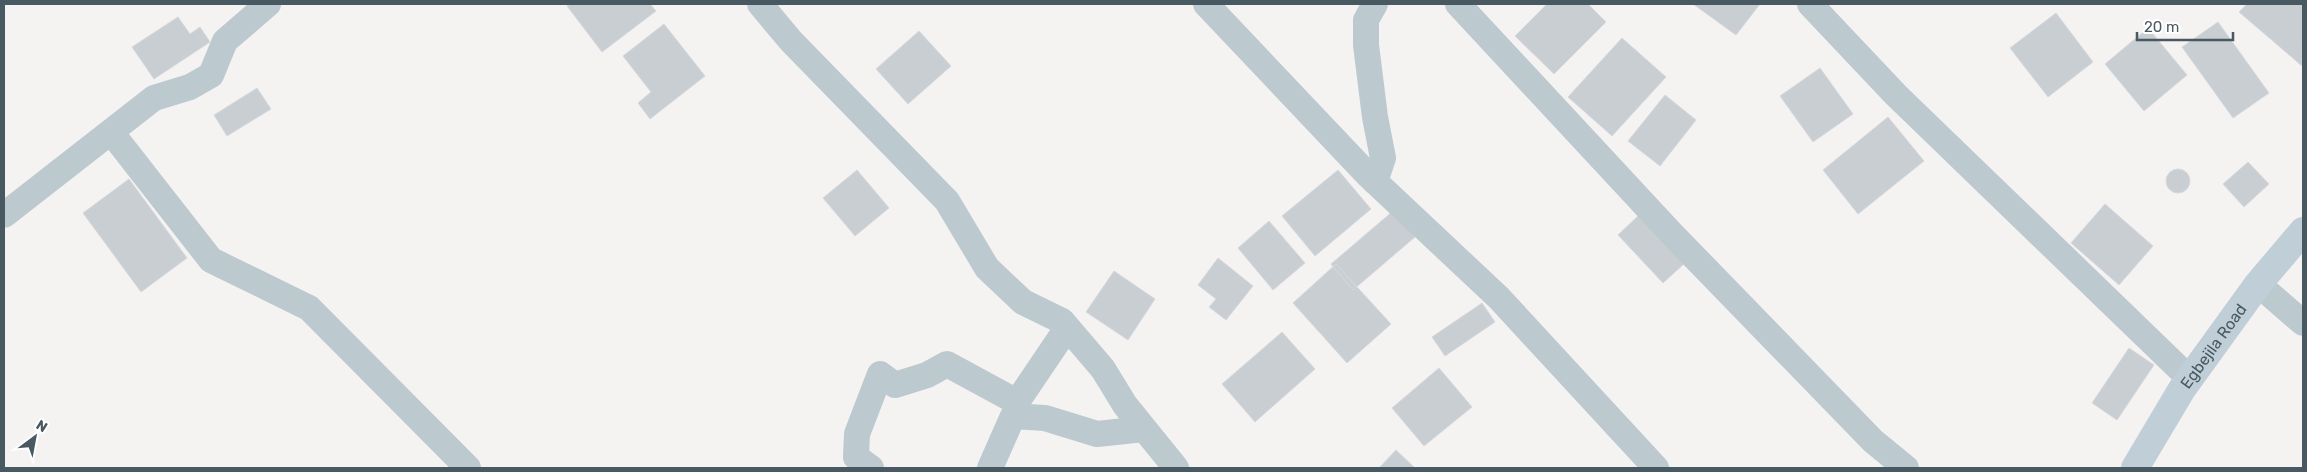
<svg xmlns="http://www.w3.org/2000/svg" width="2307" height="472" font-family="Rubik,sans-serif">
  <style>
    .building { fill: #c9ced2; stroke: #d6d9de }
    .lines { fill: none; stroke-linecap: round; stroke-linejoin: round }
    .street { stroke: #bcc9cf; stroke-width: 26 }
    .secondary { stroke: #bfced7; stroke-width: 28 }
    .labels { text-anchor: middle; stroke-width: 4.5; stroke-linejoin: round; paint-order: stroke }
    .street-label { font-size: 16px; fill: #485962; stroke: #fff }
  </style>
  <rect width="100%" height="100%" fill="#f5f2f2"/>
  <path class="building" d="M570 4H650L656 11 602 52 567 6Z
    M1547 4H1588L1606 22 1554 74 1515 36Z
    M1693 4H1760L1736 35Z
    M2247 4H2303L2302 66 2239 12Z
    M2056 13 2093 62 2048 97 2010 48Z
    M178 17 190 34 200 27 210 42 154 79 132 47Z
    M2218 22 2269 93 2233 118 2182 47Z
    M664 24 705 76 650 119 638 103 651 92 623 56Z
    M2148 28 2187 75 2144 111 2105 64Z
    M919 31 951 66 908 104 876 69Z
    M1622 38 1666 77 1612 136 1568 97Z
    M1820 68 1853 114 1813 142 1780 96Z
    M257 88 271 109 227 136 214 115Z
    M1665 95 1696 120 1660 166 1628 141Z
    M1888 117 1924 161 1858 214 1823 170Z
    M2248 162 2269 184 2244 207 2223 184Z
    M2166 181a12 12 0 1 1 24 0a12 12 0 1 1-24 0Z
    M857 170 889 208 855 236 823 198Z
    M1338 170 1371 209 1315 256 1282 216Z
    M129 179 187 258 141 292 83 213Z
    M2105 204 2153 246 2119 285 2071 243Z
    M1393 211 1415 237 1353 290 1331 264Z
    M1639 215 1685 263 1663 283 1618 235Z
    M1269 221 1305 263 1273 290 1238 248Z
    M1218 258 1253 286 1226 320 1209 307 1216 299 1198 285Z
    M1336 264 1391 324 1347 363 1293 303Z
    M1114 271 1155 299 1128 340 1086 312Z
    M1482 303 1495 322 1445 356 1432 337Z
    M1282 332 1315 369 1255 422 1222 384Z
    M2129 348 2154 365 2117 420 2092 403Z
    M1439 368 1472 407 1424 446 1392 408Z
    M1396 450 1415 468H1379Z"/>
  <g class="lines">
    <path class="street" d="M760 4 791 41 947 201 987 268 1023 302 1062 321 1103 369 1125 405 1176 468
      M1206 4 1368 175 1499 298 1656 468
      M1458 4 1671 233 1873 441 1906 468
      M1810 4 1896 95 2190 379
      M111 132 211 260 309 308 468 468
      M1375 182 1383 158 1375 117 1366 45V20L1375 4
      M4 215 154 98 190 87 211 75 225 41 268 4
      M2258 284 2303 323
      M871 468 856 457 857 434 880 374 895 385 927 375 947 364 1017 402 1067 328
      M990 468 1013 416 1045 418 1097 434 1144 429"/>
    <path class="secondary" id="s1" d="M2135 468 2182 389 2258 284 2303 231"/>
  </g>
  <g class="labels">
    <g class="street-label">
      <text dy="6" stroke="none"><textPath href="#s1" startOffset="145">Egbejila Road</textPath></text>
    </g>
  </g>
  <rect width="2307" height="472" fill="none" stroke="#485962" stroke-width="10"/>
  <g transform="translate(35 437) rotate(32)" stroke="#ffffff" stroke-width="4" paint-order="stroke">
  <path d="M0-4L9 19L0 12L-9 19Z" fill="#485962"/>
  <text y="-8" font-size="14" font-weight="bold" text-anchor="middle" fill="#485962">N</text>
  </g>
  <path d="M2137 32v8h96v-8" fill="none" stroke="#485962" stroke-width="2.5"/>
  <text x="2144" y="32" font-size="15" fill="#485962" stroke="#ffffff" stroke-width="4" paint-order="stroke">20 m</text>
</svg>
